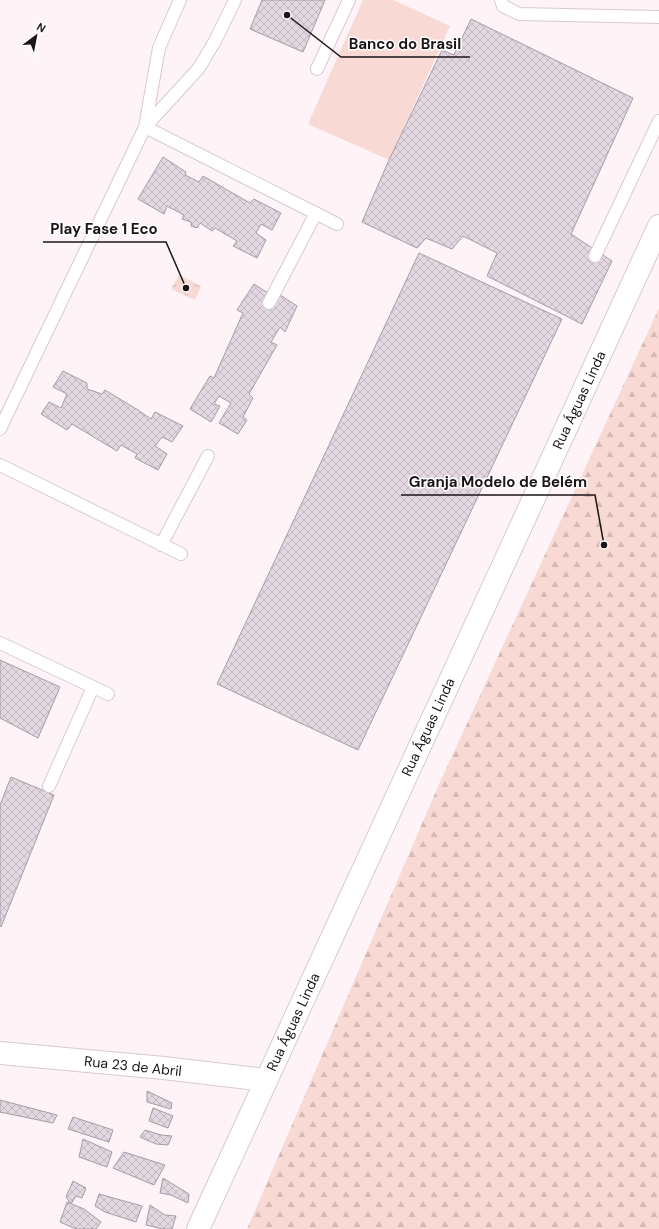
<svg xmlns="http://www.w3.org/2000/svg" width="659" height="1229" font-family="'DM Sans',sans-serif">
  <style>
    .grass { fill: #f8d9d4 }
    .forest { fill: url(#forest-firs) }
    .park { fill: url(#park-tufts) }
    .building { fill: url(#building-cross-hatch); stroke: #a69ba5 }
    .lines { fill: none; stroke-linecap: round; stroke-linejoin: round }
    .service-casing { stroke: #d9c9cf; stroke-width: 14 }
    .minor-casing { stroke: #d9c9cf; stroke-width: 24 }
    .service { stroke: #fff; stroke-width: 12 }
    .minor { stroke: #fff; stroke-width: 22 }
    .labels { text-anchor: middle; stroke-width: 3; stroke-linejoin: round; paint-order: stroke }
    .street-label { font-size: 14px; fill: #1b1518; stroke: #fff }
    .leader { fill: none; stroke: #1b1518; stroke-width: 1.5 }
    .callout-dot { fill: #1b1518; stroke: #fff; stroke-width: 1.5 }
    .callout-label { font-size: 15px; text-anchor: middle; font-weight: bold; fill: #1b1518; stroke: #fff; stroke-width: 3; stroke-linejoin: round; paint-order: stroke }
  </style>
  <defs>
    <pattern id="forest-firs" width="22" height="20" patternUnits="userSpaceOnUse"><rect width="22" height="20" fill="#f8d9d4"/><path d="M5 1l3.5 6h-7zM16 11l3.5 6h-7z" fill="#d4b9b5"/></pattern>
    <pattern id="park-tufts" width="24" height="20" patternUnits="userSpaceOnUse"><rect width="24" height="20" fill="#f8d9d4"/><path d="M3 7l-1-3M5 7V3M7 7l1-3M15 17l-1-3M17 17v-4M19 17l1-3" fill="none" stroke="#d4b9b5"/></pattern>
    <pattern id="building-cross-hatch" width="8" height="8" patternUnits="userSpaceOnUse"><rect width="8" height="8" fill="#e3d7e1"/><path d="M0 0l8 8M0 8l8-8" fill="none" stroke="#c2b8c0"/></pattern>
  </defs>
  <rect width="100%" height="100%" fill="#fef4f8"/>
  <path class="grass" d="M363 0H393L450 26 389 160 308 124Z"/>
  <path class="forest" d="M659 308V1229H247L440 782Z"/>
  <path class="park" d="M179 275 201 286 195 300 171 289Z"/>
  <path class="building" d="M262 0H325L303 52 250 29Z
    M471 19 633 98 571 234 612 261 582 324 487 276 497 253 463 236 452 249 426 238 417 248 362 222 389 160 442 50 454 55Z
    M163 157 186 172 185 175 199 182 203 176 250 203 254 199 281 213 272 230 261 224 256 233 266 240 257 258 233 246 237 241 215 228 212 231 200 223 197 228 191 226V222L182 219 184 215 167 206 164 214 138 199Z
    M419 253 562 319 358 750 217 684Z
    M254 284 268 293 264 303 271 310 280 295 297 306 285 332 280 327 271 342 277 345 249 394 253 398 243 417 247 420 238 434 219 423 231 403 219 396 214 404 220 406 211 422 190 409 210 376 214 378 243 313 237 310Z
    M63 371 87 383V389L102 394 105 390 138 410 151 419 155 412 183 426 172 442 162 437 155 446 167 454 158 470 135 458 137 454 121 445 117 451 72 424 67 430 41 414 49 402 61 408 67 394 53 387Z
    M0 660 60 687 38 738 0 718Z
    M11 777 54 795 1 927 0 926V805Z
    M147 1091 172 1103 171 1109 147 1102Z
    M0 1100 57 1115 53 1123 0 1112Z
    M153 1108 173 1116 168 1128 149 1121Z
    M73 1117 113 1130 109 1142 68 1129Z
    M145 1130 161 1135 172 1136 168 1145 156 1144 140 1137Z
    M83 1139 112 1152 107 1167 79 1157Z
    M124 1152 165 1165 154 1185 113 1168Z
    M163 1178 189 1194 188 1203 171 1195 160 1193Z
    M73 1181 86 1188 82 1198 76 1196 71 1204 66 1197Z
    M99 1194 142 1206 136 1222 105 1212 95 1206Z
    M67 1202 84 1209 101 1222 96 1229H76L60 1222Z
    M150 1205 165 1215 176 1216 172 1229H163L146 1225Z"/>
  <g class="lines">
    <defs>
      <path id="service" d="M501 0 503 6 519 14 659 17
        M317 69 349 0
        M145 127 337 224
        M145 127 199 68 215 41 235 0
        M595 256 659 121
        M269 303 316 213
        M0 429 145 127 159 48 180 0
        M0 465 181 554
        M161 545 208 456
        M0 643 108 694
        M49 786 93 687"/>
      <path id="minor" d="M0 1053 164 1068 266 1080
        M198 1229 659 226"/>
    </defs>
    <use href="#service" class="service-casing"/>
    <use href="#minor" class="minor-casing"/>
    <use href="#service" class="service"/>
    <use href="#minor" class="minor"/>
  </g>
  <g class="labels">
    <g class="street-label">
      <text transform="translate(579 400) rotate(-65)" y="5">Rua Águas Linda</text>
      <text transform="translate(428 727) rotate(-65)" y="5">Rua Águas Linda</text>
      <text transform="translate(293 1022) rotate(-65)" y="5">Rua Águas Linda</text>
      <text transform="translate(133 1066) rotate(6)" y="5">Rua 23 de Abril</text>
    </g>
  </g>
  <path class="leader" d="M287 15L341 57H470M186 288L166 242H43M604 545L595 495H401"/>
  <g class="callout-dot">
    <circle cx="287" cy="15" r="4"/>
    <circle cx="186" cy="288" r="4"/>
    <circle cx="604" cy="545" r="4"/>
  </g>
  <g class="callout-label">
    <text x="405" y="49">Banco do Brasil</text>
    <text x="104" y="234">Play Fase 1 Eco</text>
    <text x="498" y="487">Granja Modelo de Belém</text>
  </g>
  <g transform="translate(36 36) rotate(32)" stroke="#ffffff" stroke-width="3" paint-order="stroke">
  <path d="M0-3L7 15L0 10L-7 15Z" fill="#1b1518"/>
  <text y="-6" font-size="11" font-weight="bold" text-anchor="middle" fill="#1b1518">N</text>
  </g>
</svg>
